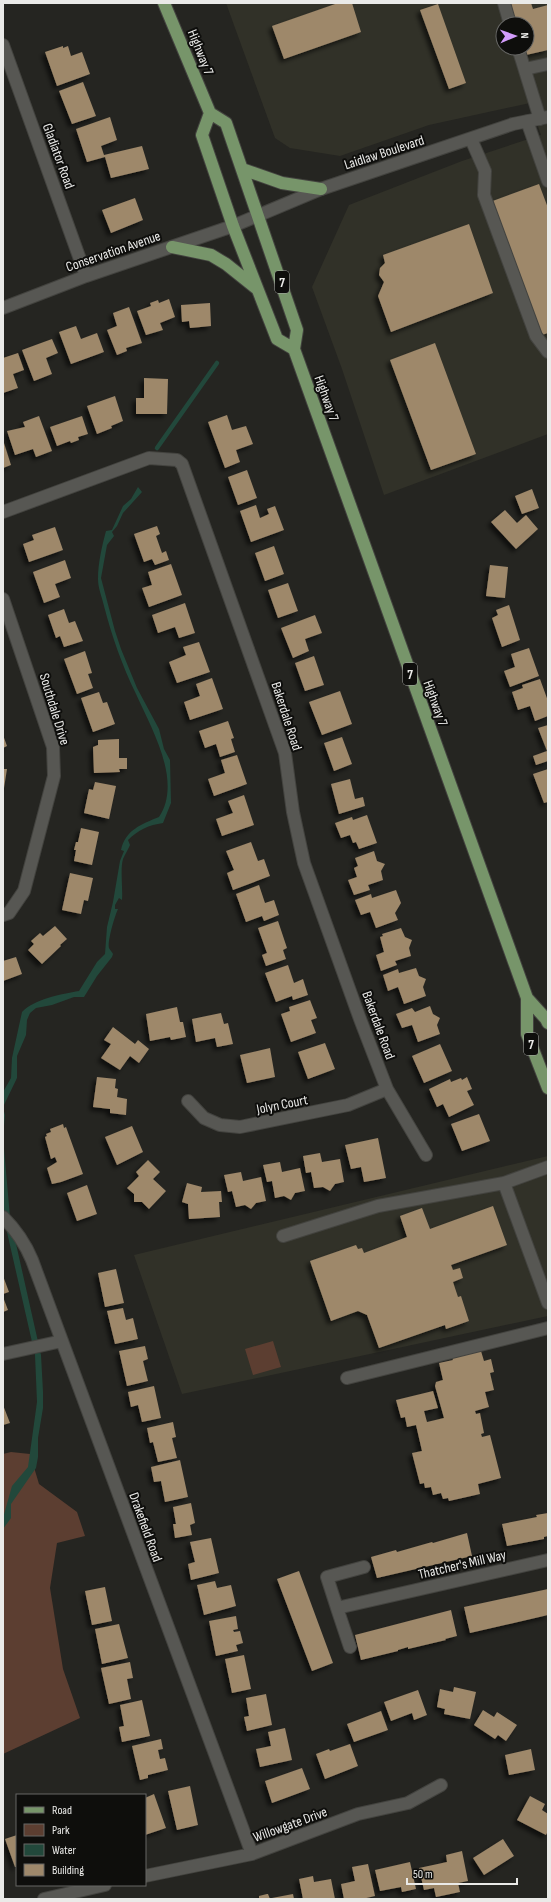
<svg xmlns="http://www.w3.org/2000/svg" width="551" height="1902" font-family="'Sofia Sans Condensed',sans-serif">
  <style>
    .built { fill: #313128; fill-rule: evenodd }
    .green { fill: #5c3e31 }
    .water { fill: #22483b }
    .lines { fill: none; stroke-linecap: round; stroke-linejoin: round }
    .stream { stroke: #22483b; stroke-width: 4.5 }
    .building { fill: #9e886b; filter: url(#shadow) }
    .minor-casing { stroke: #43433f; stroke-width: 14 }
    .major-casing { stroke: #43433f; stroke-width: 14 }
    .minor { stroke: #575753; stroke-width: 12 }
    .major { stroke: #77956a; stroke-width: 12 }
    .labels { text-anchor: middle; stroke-width: 4; stroke-linejoin: round; paint-order: stroke }
    .shield { fill: #0e0e0c; stroke: #a8a8a6; stroke-width: 1 }
    .shield-label { font-size: 13px; font-weight: bold; fill: #eaeae8 }
    .street-label { font-size: 14px; fill: #eaeae8; stroke: #0e0e0c }
  </style>
  <defs>
    <filter id="shadow"><feDropShadow dx="-3.5" dy="3.5" stdDeviation="2" flood-color="#0009"/></filter>
  </defs>
  <rect width="100%" height="100%" fill="#252521"/>
  <path class="built" d="M226 3H548V434L384 495 342 369 312 287 349 205 462 161 541 135 530 103 429 125 340 156 290 148 275 138ZM503 24H527V48H503Z
    M548 1156V1316L182 1394 134 1255Z"/>
  <path class="green" d="M273 1341 281 1367 253 1375 245 1349Z
    M11 1452 30 1454 39 1484 77 1512 85 1536 57 1543 50 1588 63 1669 80 1718 3 1754V1454Z"/>
  <path class="water" d="M138 487 142 492 123 513 117 526 112 532 114 536 107 545 101 578 115 631 121 649 137 688 159 729 164 749 170 760 171 803 163 823C149 825 138 830 128 840L130 845C128 850 125 854 123 859 120 869 123 889 122 900L119 898 115 905V909H118C115 915 107 942 109 948 110 950 112 952 113 954L112 957 97 976 84 997H74L52 1005 36 1008 30 1013 27 1020 26 1035 17 1056V1078L3 1107V1092L11 1078 12 1058 22 1012C34 999 62 994 79 991L97 962 105 954 107 927 113 902 120 861 124 851 121 850C125 830 142 824 159 817 183 781 151 728 136 694 122 665 112 637 104 606 102 597 98 588 98 579 98 563 102 546 106 531L112 530 123 506 131 499Z
    M3 1108 5 1115 3 1137 10 1217 41 1355 43 1392V1408L38 1438V1457L36 1468 11 1504V1518L3 1529V1518L12 1486 28 1467 37 1402 35 1355 4 1219 3 1209Z"/>
  <g class="lines">
    <path class="stream" d="M157 448 217 363"/>
  </g>
  <path class="building" d="M338 3H352L361 32 284 59 272 26Z
    M508 3H531L533 9 548 5V50L526 55 523 48H527V24H515Z
    M438 4 466 83 449 89 420 10Z
    M63 46V48L68 46 71 56 82 52 90 74 57 86 45 52Z
    M83 82 96 116 72 124 59 91Z
    M110 117 117 140 101 146 104 155 142 146 149 169 111 178 105 157 87 162 76 129Z
    M539 184 548 208V333L539 336 490 202Z
    M135 198 143 220 111 233 102 210Z
    M469 224 493 293 391 332 378 296 384 282 379 275 380 268 385 263 383 255Z
    M169 299 175 317 160 323 163 330 146 335 137 311 151 306 150 303 158 300 159 303Z
    M210 303 211 326 190 328 189 321 182 322 181 305Z
    M129 307 142 343 126 348 127 351 117 355 107 330 117 326 113 313Z
    M76 326 81 339 97 333 104 352 71 364 59 332Z
    M52 339 58 353 46 358 52 374 34 381 22 350Z
    M435 343 476 454 431 470 390 360Z
    M18 353 24 370 13 374 18 388 3 393V358Z
    M144 378 168 379 167 414H136V398H144Z
    M115 396 123 421 111 426 112 428 97 434 87 406Z
    M227 415 232 430 246 426 253 444 236 450 240 462 225 468 208 422Z
    M39 416 52 451 36 457 33 449 15 455 7 431 25 427 23 422Z
    M82 416 88 434 78 437 79 440 71 443 70 441 57 446 50 427Z
    M3 440 11 465 3 468Z
    M247 470 257 498 238 505 228 477Z
    M532 489 539 508 522 514 515 496Z
    M256 505 260 518 269 514 267 509 275 506 284 530 251 542 240 511Z
    M505 510 517 523 526 515 538 529 516 549 491 522Z
    M157 526 160 534 156 536 162 553 166 551 169 560 155 565 152 559 144 562 134 534Z
    M55 527 63 550 29 562 23 544 34 540 32 535Z
    M274 546 284 574 265 581 255 553Z
    M65 560 71 578 55 584 60 597 44 603 33 572Z
    M171 564 182 595 149 607 142 588 152 585 148 572Z
    M490 565 508 567 505 598 486 596Z
    M288 583 298 611 278 618 268 590Z
    M185 603 195 633 179 638 175 627 158 633 152 615Z
    M509 605 520 640 502 647 492 618 498 615 496 610Z
    M64 609 69 623 75 621 83 641 64 647 60 636 56 638 48 615Z
    M315 615 322 633 305 639 309 651 293 658 281 628Z
    M199 642 210 672 177 683 169 662 186 655 183 647Z
    M529 648 539 676 510 687 504 671 515 667 511 654Z
    M85 651 92 673 88 674 93 688 77 694 64 659Z
    M314 656 324 685 305 691 295 663Z
    M212 678 223 709 190 720 184 702 200 696 196 684Z
    M540 679 548 701V716L535 721 530 706 518 710 512 692 523 688 522 685Z
    M340 691 352 724 322 735 309 702Z
    M99 692 103 703 107 702 115 724 93 732 81 698Z
    M228 721 234 738 231 739 235 752 220 757 216 744 205 748 199 731Z
    M548 725V761L536 765 533 756 547 751 538 728Z
    M3 735 7 746 3 748Z
    M342 737 352 764 334 771 324 743Z
    M119 739V758H127V769H119L120 772 94 773 93 747 98 745V740Z
    M237 755 247 784 214 796 208 779 225 773 221 760Z
    M3 769H7L4 788H3Z
    M548 769V802L544 803 533 774Z
    M350 779 355 799 363 797 365 806 339 814 331 784Z
    M95 782 116 786 109 819 84 813 89 789 93 790Z
    M244 795 254 825 222 836 216 819 233 813 228 801Z
    M367 815 377 843 359 849 356 842 353 843 350 835 341 838 335 823 352 817 353 820Z
    M81 828 99 832 92 865 74 861 76 850H74L76 842H78Z
    M251 842 258 861 264 859 270 876 233 890 227 873 234 870 226 851Z
    M374 851 377 861 385 864 381 871 383 880 368 885 370 890 354 895 348 880 357 877 354 868 358 866 355 858Z
    M70 873 93 878 88 901 84 900 81 914 62 910Z
    M259 885 265 903 274 900 279 915 264 921 262 916 246 922 236 894Z
    M396 890 401 903 395 913 398 920 376 928 370 912 361 915 355 900 371 894 372 898Z
    M278 921 287 948 283 950 286 959 266 966 262 955 267 953 258 928Z
    M55 926 67 939 60 945 61 946 42 964 28 950 34 944 31 941 40 933 43 936Z
    M401 928 405 937 412 940 409 948 411 956 395 961 397 965 381 971 376 955 384 952 380 937 383 936 382 934Z
    M16 957 22 974 3 981V961Z
    M288 965 294 983 303 979 308 995 293 1000 292 996 276 1002 265 973Z
    M416 968 419 976 426 979 423 987 426 996 404 1004 398 987 388 991 383 975 398 969 399 973Z
    M310 1000 317 1018 311 1020 316 1033 291 1042 281 1014 290 1011 289 1007Z
    M430 1006 433 1014 440 1018 437 1025 440 1034 418 1042 412 1025 402 1028 396 1014 412 1008 415 1012Z
    M177 1007 180 1022H183L186 1037 171 1040 170 1037 150 1041 146 1014Z
    M221 1013 224 1024 228 1023 233 1044 217 1047 215 1038 196 1042 192 1019Z
    M113 1027 135 1044 138 1040 149 1049 139 1063 130 1056 120 1070 101 1058 111 1044 104 1040Z
    M325 1043 335 1069 308 1079 298 1052Z
    M440 1044 452 1071 424 1083 412 1056Z
    M270 1048 275 1077 247 1083 240 1055Z
    M97 1077 116 1079 115 1088 118 1089 117 1097 127 1099 126 1115 110 1113V1109L93 1107Z
    M467 1077 472 1089 467 1091 474 1105 449 1117 443 1104 437 1107 429 1089 450 1079 451 1082 461 1078 462 1080Z
    M479 1114 490 1141 462 1151 451 1124Z
    M63 1124 64 1128 66 1127 83 1174 61 1182 52 1184 47 1168 57 1162 55 1157 51 1159 45 1137 47 1136 46 1134 51 1132 50 1129Z
    M132 1126 143 1152 117 1165 105 1137Z
    M378 1138 386 1178 364 1182 361 1167 351 1169 345 1145Z
    M320 1153 322 1162 340 1159 344 1182 335 1184 330 1191 323 1187 314 1188 311 1172 306 1173 303 1156Z
    M148 1160 160 1172 153 1179 166 1191 149 1209 142 1202H134V1194L127 1188 139 1176 136 1172Z
    M280 1162 282 1172 300 1168 305 1191 295 1193 291 1200 284 1196 275 1198 272 1181 267 1182 263 1165Z
    M241 1172 243 1181 261 1177 266 1201 256 1203 251 1209 245 1205 236 1207 232 1191 228 1192 224 1175Z
    M187 1183 202 1187 201 1192 221 1191 222 1202H219L220 1217 189 1219 188 1204 182 1202Z
    M87 1185 97 1214 77 1221 67 1193Z
    M493 1206 507 1245 451 1265 453 1270 460 1268 463 1278 453 1282 458 1297 461 1296 469 1321 446 1329 445 1325 379 1348 367 1315 358 1311 331 1321 310 1261 356 1245 358 1249 362 1248 364 1253 407 1237 400 1216 422 1208 430 1229Z
    M116 1269 124 1303 105 1307 98 1273Z
    M3 1276 9 1292 3 1294Z
    M3 1297 8 1310 3 1312Z
    M123 1308 126 1320 133 1318 138 1339 115 1344 107 1311Z
    M145 1346 148 1359 143 1361 148 1381 127 1386 119 1351Z
    M481 1351 484 1361 491 1359 494 1372 490 1373 494 1390 485 1392 489 1407 475 1411 476 1414 480 1413 484 1433 481 1434 482 1437 490 1435 501 1478 478 1484 480 1494 449 1501 448 1498 443 1499 441 1493 433 1495 431 1487 425 1488 424 1483 420 1484 412 1453 422 1451 416 1425 407 1427 405 1417 401 1418 396 1400 433 1391 438 1408 424 1411 427 1422 444 1418 435 1386 436 1382 443 1380 439 1363 453 1360 452 1358Z
    M154 1386 161 1418 142 1422 138 1405 131 1407 128 1392Z
    M3 1405 10 1423 3 1425Z
    M173 1422 176 1437 172 1438 177 1458 158 1462 153 1442 150 1443 147 1428Z
    M180 1460 188 1497 165 1502 161 1481 154 1482 151 1467Z
    M191 1503 195 1523 190 1525 192 1535 175 1538 173 1524H176L173 1507Z
    M548 1513V1536L544 1537V1539L507 1546 502 1524 537 1517 536 1515Z
    M467 1533 472 1556 377 1578 371 1557 396 1550 397 1552 432 1542 433 1543Z
    M211 1538 219 1573 191 1580 188 1564 195 1562 190 1542Z
    M299 1571 333 1663 312 1671 277 1579Z
    M215 1581 217 1588 231 1585 236 1606 204 1615 197 1585Z
    M105 1587 112 1621 92 1625 85 1591Z
    M548 1589V1615L470 1633 464 1607Z
    M451 1610 457 1636 445 1639 446 1640 408 1649V1647L398 1650V1651L361 1660 355 1635Z
    M236 1616 238 1629 233 1630 234 1632 240 1631 243 1643 236 1645 238 1651 216 1656 209 1621Z
    M119 1624 128 1658 102 1664 95 1629Z
    M244 1655 251 1689 232 1693 225 1659Z
    M130 1662 133 1678 127 1679 131 1699 109 1704 101 1668Z
    M454 1687 476 1692 470 1719 444 1714 445 1709 437 1707 440 1689 453 1692Z
    M418 1690 427 1715 414 1720 412 1713 391 1721 384 1702Z
    M266 1694 272 1725 247 1731 244 1717 249 1716 246 1698Z
    M142 1700 150 1736 122 1742 119 1727 124 1726 120 1705Z
    M483 1710 494 1717 497 1712 517 1725 506 1741 498 1735 495 1739 474 1725Z
    M381 1711 388 1730 354 1742 347 1724Z
    M285 1728 292 1760 260 1767 256 1749 271 1746 268 1732Z
    M161 1739 163 1749 158 1750 160 1759 165 1758 168 1770 148 1775V1778L140 1780 132 1746Z
    M350 1744 358 1766 325 1779 316 1754 329 1749 330 1751Z
    M531 1749 535 1770 509 1775 505 1755Z
    M302 1768 310 1789 272 1803 265 1781Z
    M190 1786 198 1825 177 1830 168 1791Z
    M154 1794 166 1828 145 1835V1798Z
    M530 1796 545 1804 542 1810 548 1814V1831L546 1835 517 1820Z
    M17 1835V1867H15L5 1839Z
    M503 1839 514 1856 484 1875 473 1858Z
    M462 1851 468 1881 458 1883 460 1892 436 1897 434 1888 424 1890 419 1868 447 1862 446 1855Z
    M410 1862 416 1889 402 1892 401 1887 380 1891 375 1870Z
    M368 1864 375 1896 362 1899H344L341 1884 355 1881 352 1867Z
    M313 1876 314 1882 331 1879 335 1899H303L299 1879Z
    M267 1894H268L270 1899H259V1896Z
    M293 1894 294 1899H272V1898Z"/>
  <g class="lines">
    <defs>
      <path id="minor" d="M504 3 510 24
        M3 45 86 276
        M518 48 540 119
        M525 69 548 64
        M527 121 548 181
        M471 139 485 171 484 195 536 336 548 352
        M3 308 86 276 233 226 321 189 513 124 548 117
        M3 512 149 458 177 460 182 464 285 753 293 812 304 863 360 1019 387 1089 426 1155
        M3 599 53 747 54 776 24 891 9 913 3 915
        M188 1101 204 1118 220 1125 240 1127 348 1105 387 1089
        M504 1183 548 1303
        M3 1217C16 1230 25 1243 32 1260L252 1854
        M283 1236 378 1206 504 1183 548 1167
        M3 1354 62 1341
        M347 1378 548 1328
        M364 1567 327 1577 337 1608 548 1560
        M337 1608 350 1647
        M145 1876 252 1854 358 1814 408 1803 441 1785
        M44 1899 105 1885"/>
      <path id="major" d="M164 3 210 113 226 123 297 330 294 349 527 998V1034L548 1088
        M210 113 202 135 233 226 277 339 294 349
        M242 169 282 183 321 189
        M172 247 211 255 226 264 256 288
        M527 998 546 1019 548 1023"/>
    </defs>
    <use href="#minor" class="minor-casing"/>
    <use href="#major" class="major-casing"/>
    <use href="#minor" class="minor"/>
    <use href="#major" class="major"/>
  </g>
  <g class="labels">
    <g class="shield">
      <rect x="275" y="271" width="14" height="22" rx="3"/>
      <rect x="403" y="663" width="14" height="22" rx="3"/>
      <rect x="524" y="1033" width="14" height="22" rx="3"/>
    </g>
    <g class="shield-label">
      <text x="282" y="287">7</text>
      <text x="410" y="679">7</text>
      <text x="531" y="1049">7</text>
    </g>
    <g class="street-label">
      <text transform="translate(201 52) rotate(68)" y="5">Highway 7</text>
      <text transform="translate(384 152) rotate(-18)" y="5">Laidlaw Boulevard</text>
      <text transform="translate(59 156) rotate(70)" y="5">Gladiator Road</text>
      <text transform="translate(113 251) rotate(-19)" y="5">Conservation Avenue</text>
      <text transform="translate(327 398) rotate(70)" y="5">Highway 7</text>
      <text transform="translate(436 703) rotate(70)" y="5">Highway 7</text>
      <text transform="translate(55 709) rotate(73)" y="5">Southdale Drive</text>
      <text transform="translate(287 716) rotate(72)" y="5">Bakerdale Road</text>
      <text transform="translate(379 1025) rotate(70)" y="5">Bakerdale Road</text>
      <text transform="translate(282 1104) rotate(-11)" y="5">Jolyn Court</text>
      <text transform="translate(146 1527) rotate(70)" y="5">Drakefield Road</text>
      <text transform="translate(462 1564) rotate(-13)" y="5">Thatcher's Mill Way</text>
      <text transform="translate(290 1824) rotate(-20)" y="5">Willowgate Drive</text>
    </g>
  </g>
  <rect width="551" height="1902" fill="none" stroke="#eaeae8" stroke-width="8"/>
  <rect x="16" y="1794" width="130" height="92" fill="#0e0e0c" stroke="#666664"/>
  <rect x="24" y="1807" width="20" height="6" fill="#77956a" stroke="#666664"/>
  <text x="52" y="1814" font-size="12" fill="#eaeae8">Road</text>
  <rect x="24" y="1824" width="20" height="12" fill="#5c3e31" stroke="#666664"/>
  <text x="52" y="1834" font-size="12" fill="#eaeae8">Park</text>
  <rect x="24" y="1844" width="20" height="12" fill="#22483b" stroke="#666664"/>
  <text x="52" y="1854" font-size="12" fill="#eaeae8">Water</text>
  <rect x="24" y="1864" width="20" height="12" fill="#9e886b" stroke="#666664"/>
  <text x="52" y="1874" font-size="12" fill="#eaeae8">Building</text>
  <g transform="translate(515 36) rotate(88)"><circle r="19" fill="#0e0e0c" stroke="#666664"/>
  <path d="M0-3L7 15L0 10L-7 15Z" fill="#d39cfc"/>
  <text y="-6" font-size="11" font-weight="bold" text-anchor="middle" fill="#eaeae8">N</text>
  </g>
  <path d="M407 1878v6h110v-6" fill="none" stroke="#eaeae8" stroke-width="2"/>
  <text x="413" y="1878" font-size="12" fill="#eaeae8" stroke="#0e0e0c" stroke-width="3" paint-order="stroke">50 m</text>
</svg>
